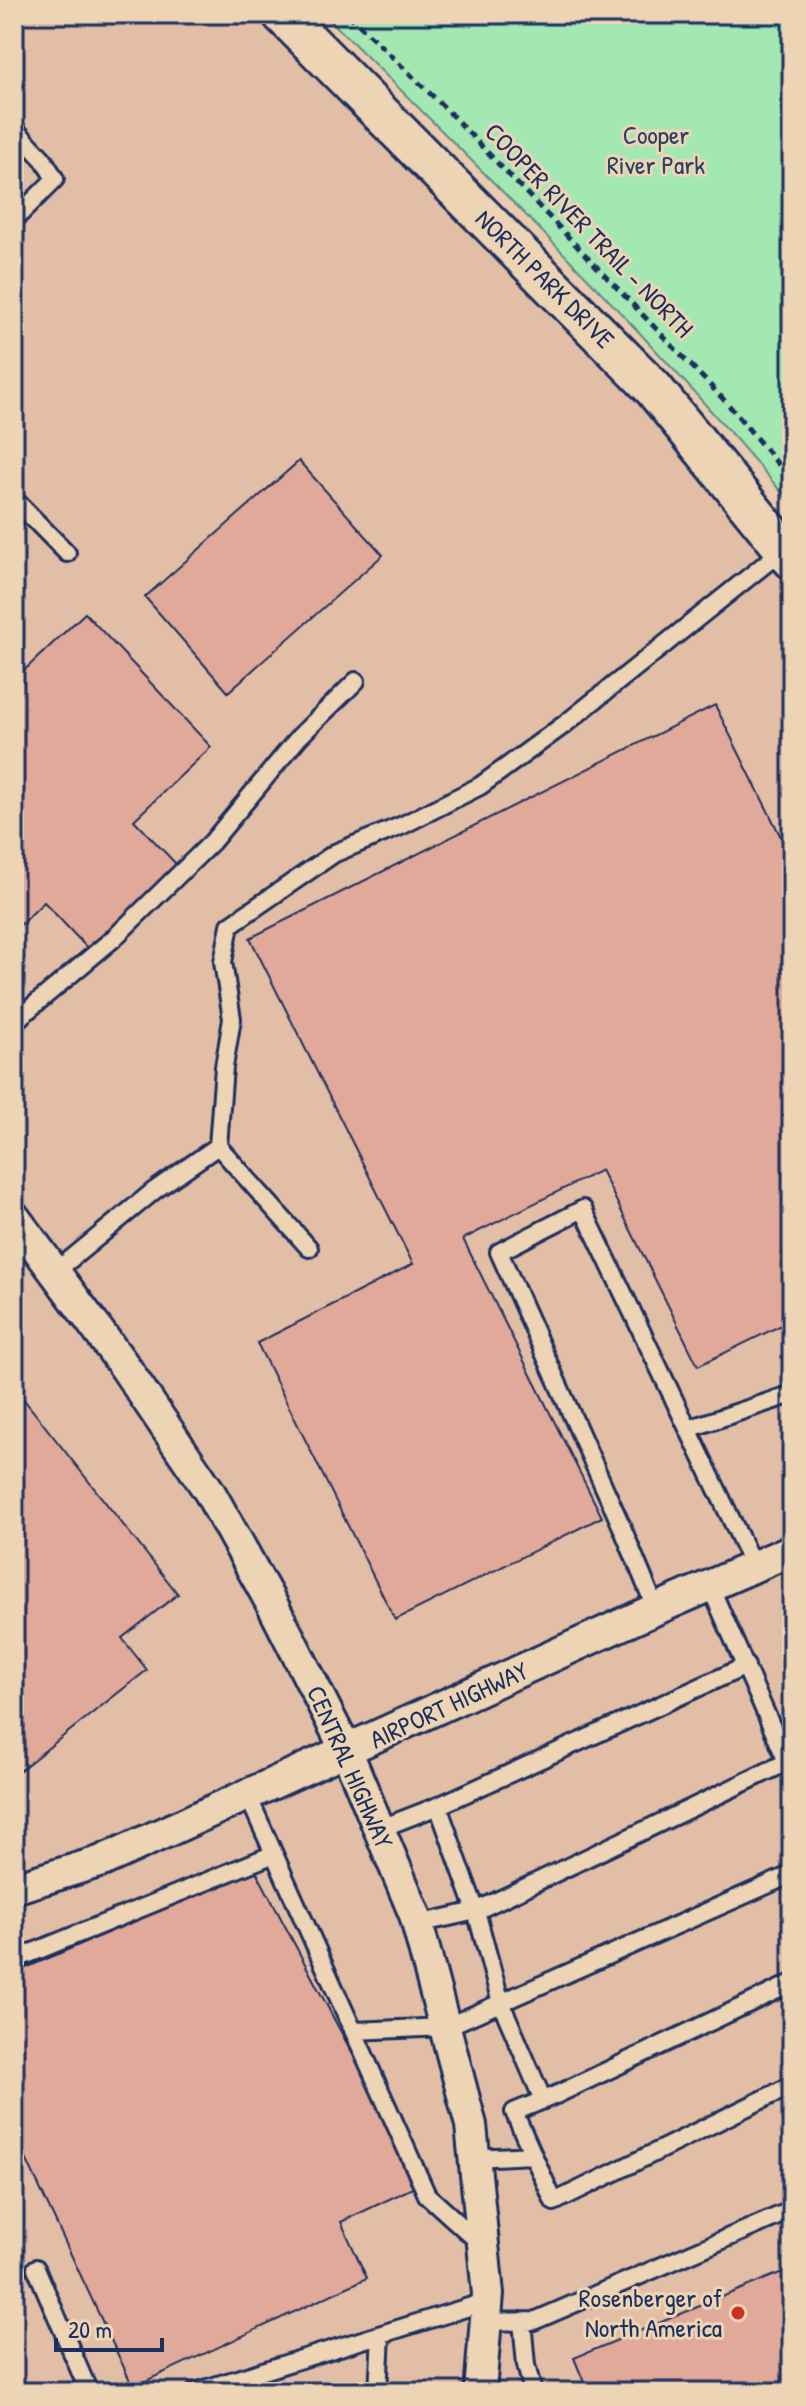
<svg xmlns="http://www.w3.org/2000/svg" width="806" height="2406" font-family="'Patrick Hand',sans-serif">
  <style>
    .built { fill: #e3bea7 }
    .green { fill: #a3e7b2; stroke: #5f8b88; stroke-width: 2 }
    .building { fill: #e1a999; stroke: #1b2f5e; stroke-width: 2 }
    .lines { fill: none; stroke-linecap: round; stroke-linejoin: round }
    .service-casing { stroke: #1b2f5e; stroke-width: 22 }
    .minor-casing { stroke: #1b2f5e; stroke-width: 36 }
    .tertiary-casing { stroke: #1b2f5e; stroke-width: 44 }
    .path { stroke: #1b2f5e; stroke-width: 5; stroke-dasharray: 8 6; stroke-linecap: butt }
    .service { stroke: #ecd4b4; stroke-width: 16 }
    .minor { stroke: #ecd4b4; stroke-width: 30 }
    .tertiary { stroke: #ecd4b4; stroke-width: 38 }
    .poi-dot { fill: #c8321e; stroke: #ecd4b4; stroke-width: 3 }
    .labels { text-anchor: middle; stroke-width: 6; stroke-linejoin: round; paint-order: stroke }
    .park-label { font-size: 26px; fill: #294166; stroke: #ecd4b4 }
    .street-label { font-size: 26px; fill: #1b2f5e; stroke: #ecd4b4 }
    .poi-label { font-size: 26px; fill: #1b2f5e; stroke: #ecd4b4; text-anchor: end }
  </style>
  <rect width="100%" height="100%" fill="#eacbaf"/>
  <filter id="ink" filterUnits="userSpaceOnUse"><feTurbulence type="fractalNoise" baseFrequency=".0125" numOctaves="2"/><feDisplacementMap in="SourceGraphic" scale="16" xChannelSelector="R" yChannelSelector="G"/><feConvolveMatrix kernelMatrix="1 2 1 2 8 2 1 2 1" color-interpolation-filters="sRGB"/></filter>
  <g filter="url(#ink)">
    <path class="built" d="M14 14H282L792 559V2392H14Z"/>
    <path class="green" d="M324 14H769L792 24V505C648 331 485 174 324 14Z"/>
    <path class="building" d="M299 461 383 555 228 692 145 597Z
      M85 613 211 747 134 820 178 866 89 950 44 902 14 931V680Z
      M715 705 792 859V1320L698 1366 601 1170 463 1239 602 1517 395 1620 257 1343 413 1264 250 938Z
      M14 1387 178 1594 122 1638 147 1670 14 1775Z
      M255 1869 421 2184 341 2222 367 2278 133 2387 14 2133V1973Z
      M792 2268V2392H588L574 2358Z"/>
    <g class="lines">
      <defs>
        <path id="service" d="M14 128 43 159 55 179 14 220
          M14 499 67 553
          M14 1022 114 938 212 842 299 737 356 681
          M218 1146 224 1067 232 1019 223 962 230 925 335 853 403 825 480 786 565 724 784 549
          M55 1272 155 1190 218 1146 309 1248
          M688 1429 792 1394
          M710 1586 792 1773
          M656 1609 621 1525 499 1252 583 1209 754 1567
          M248 1796 427 2195 481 2244
          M379 1829 438 1806
          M418 1924 476 1911 787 1762
          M14 1960 274 1854
          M792 1983 558 2094 514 2112 554 2202 792 2085
          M354 2031 446 2027 792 1874
          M543 2100 501 2003 476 1911 438 1806 746 1666
          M474 2158 533 2155
          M36 2268 89 2392
          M522 2321 526 2365 533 2392
          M486 2322 534 2321 792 2210
          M195 2392 488 2301
          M378 2392 381 2335"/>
        <path id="minor" d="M14 1217 125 1367 209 1491 274 1608 347 1752 415 1915 471 2125 488 2294 480 2392
          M14 1888 102 1861 647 1613 792 1550"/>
        <path id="tertiary" d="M282 14 653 388 792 559"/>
      </defs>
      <use href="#service" class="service-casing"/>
      <use href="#minor" class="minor-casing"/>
      <use href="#tertiary" class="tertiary-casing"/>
      <path class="path" d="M348 14 445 108 727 403 792 481"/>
      <use href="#service" class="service"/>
      <use href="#minor" class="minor"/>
      <use href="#tertiary" class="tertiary"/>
    </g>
  </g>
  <circle class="poi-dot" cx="738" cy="2313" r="8"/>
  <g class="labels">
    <g class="park-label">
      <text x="656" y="144">Cooper<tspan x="656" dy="30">River Park</tspan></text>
    </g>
    <g class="street-label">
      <text transform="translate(589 230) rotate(46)" y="9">COOPER RIVER TRAIL - NORTH</text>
      <text transform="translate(545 279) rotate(45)" y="9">NORTH PARK DRIVE</text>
      <text transform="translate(449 1705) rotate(-25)" y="9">AIRPORT HIGHWAY</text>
      <text transform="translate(350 1767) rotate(66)" y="9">CENTRAL HIGHWAY</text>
    </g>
    <g class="poi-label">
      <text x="722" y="2307">Rosenberger of<tspan x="722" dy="30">North America</tspan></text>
    </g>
  </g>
  <rect width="806" height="2406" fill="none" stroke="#ecd4b4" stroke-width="48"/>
  <rect x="24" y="24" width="758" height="2358" fill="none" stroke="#1b2f5e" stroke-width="3" filter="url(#ink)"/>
  <path d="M56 2338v12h106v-12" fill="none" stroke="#1b2f5e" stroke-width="4"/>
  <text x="68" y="2338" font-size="24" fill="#1b2f5e" stroke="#ecd4b4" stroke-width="6" paint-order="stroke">20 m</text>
</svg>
